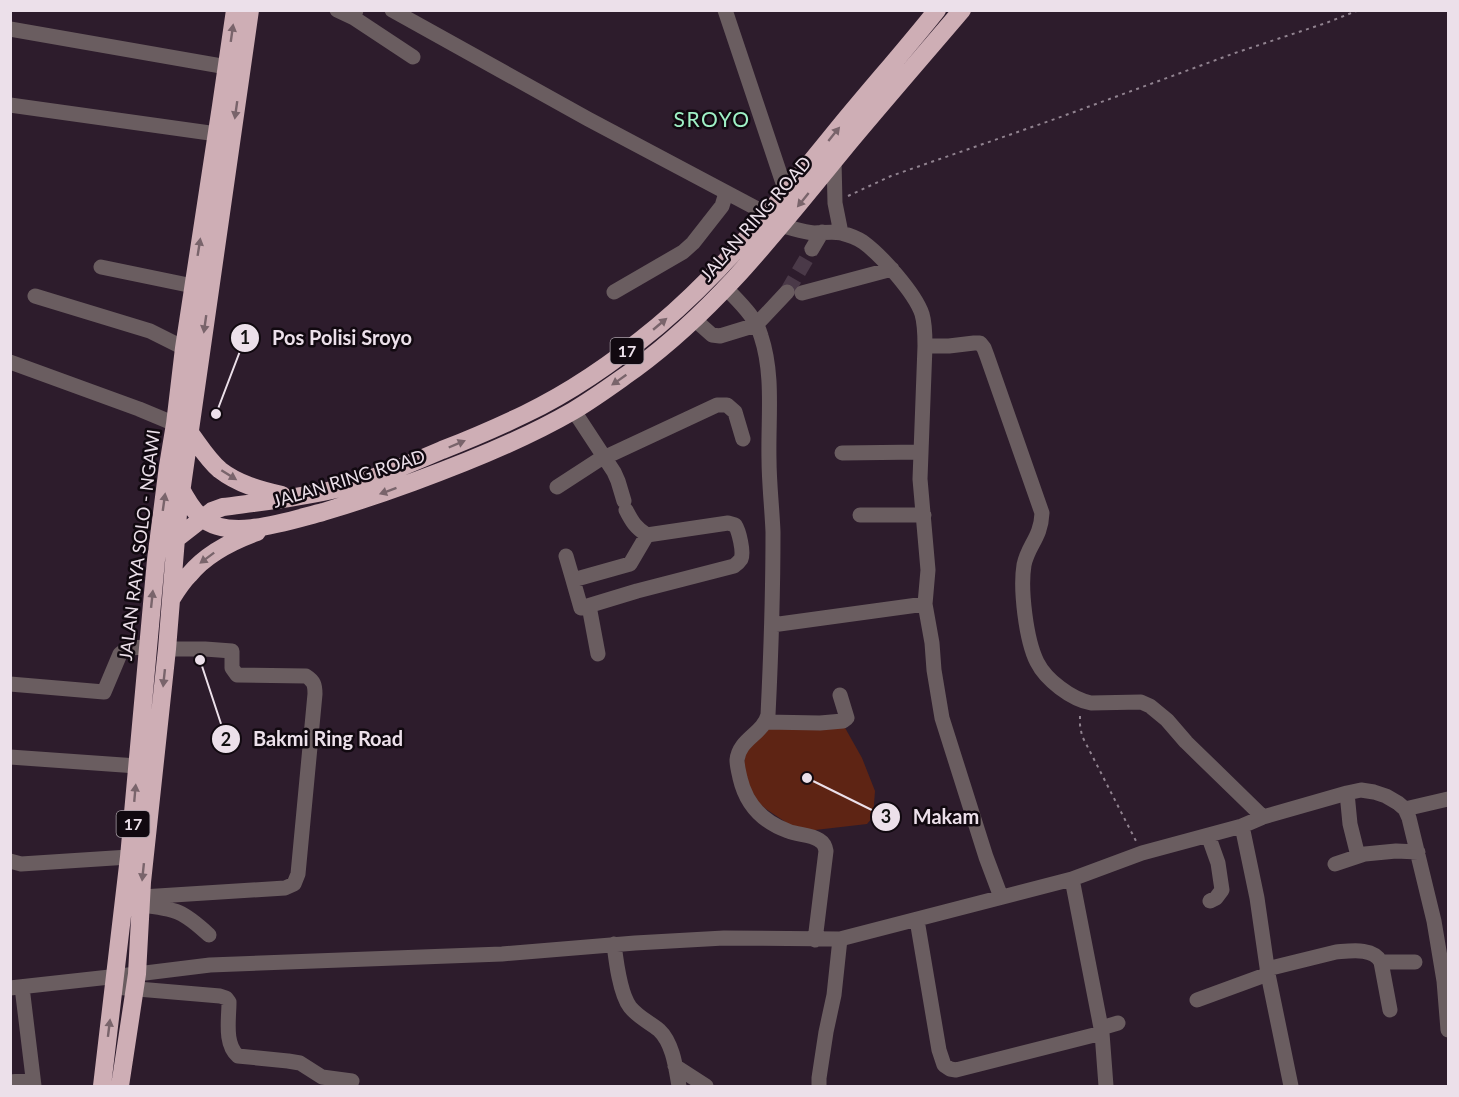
<svg xmlns="http://www.w3.org/2000/svg" width="1459" height="1097" font-family="Lato,sans-serif">
  <style>
    .green { fill: #5e2414 }
    .lines { fill: none; stroke-linecap: round; stroke-linejoin: round }
    .minor-tunnel { stroke: #4a3948; stroke-width: 15; stroke-dasharray: 15 8; stroke-linecap: butt }
    .path { stroke: #918390; stroke-width: 2; stroke-dasharray: 3 4.5; stroke-linecap: butt }
    .minor { stroke: #6a5d60; stroke-width: 15 }
    .highway { stroke: #ceaeb5; stroke-width: 18 }
    .oneway { fill: #79646b }
    .labels { text-anchor: middle; stroke-width: 5; stroke-linejoin: round; paint-order: stroke }
    .shield { fill: #110910; stroke: #aaa0a9; stroke-width: 1.5 }
    .shield-label { font-size: 16px; font-weight: bold; fill: #ece0ea }
    .street-label { font-size: 18px; fill: #ece0ea; stroke: #110910 }
    .quarter-label { font-size: 21px; letter-spacing: 1.5px; fill: #9ff1c6; stroke: #110910 }
    .leader { fill: none; stroke: #ece0ea; stroke-width: 2 }
    .callout-dot { fill: #ece0ea; stroke: #110910; stroke-width: 2 }
    .mark-label { font-size: 18px; text-anchor: middle; font-weight: bold; fill: #111 }
    .callout-label { font-size: 20px; text-anchor: middle; font-weight: bold; fill: #ece0ea; stroke: #110910; stroke-width: 5; stroke-linejoin: round; paint-order: stroke }
  </style>
  <rect width="100%" height="100%" fill="#2d1c2c"/>
  <path class="green" d="M844 726 862 758 875 791 873 817 867 824 815 830 796 829 766 809 754 799 743 769 747 745 768 727Z"/>
  <g class="lines">
    <path class="minor-tunnel" d="M787 292 812 249"/>
    <path class="path" d="M848 196 891 176 1055 119 1235 53 1326 23 1359 10
      M1080 716V725L1082 736 1136 841"/>
    <path class="minor" d="M337 10 354 18
      M356 10 354 18 413 57
      M392 10 588 119 767 214
      M725 10 786 192
      M10 29 227 67
      M10 105 217 134
      M834 161 835 203 841 233
      M782 226C792 228 803 232 814 233 823 233 832 231 841 233 849 235 857 238 863 242 881 255 915 293 922 314 925 324 925 335 925 346L920 479 928 570 925 604 932 643 934 670 942 718 986 857 1001 897
      M812 249 822 232
      M101 267 193 286
      M726 288C739 302 756 317 761 336 774 375 768 418 769 459 769 483 772 507 773 532 773 593 771 654 768 715 763 734 739 739 737 760 737 766 739 773 740 778 746 804 763 822 788 831 797 835 811 834 819 840 824 843 825 846 826 851L815 940
      M614 292 683 252 693 243 722 206 726 193
      M802 293 892 269
      M35 296 150 331 184 348
      M694 319 712 335 720 336 756 325 787 292
      M925 346H949L974 343H980L984 348 987 356 1042 513C1041 538 1028 545 1024 565 1020 589 1026 640 1037 662 1046 680 1071 699 1091 703L1141 702 1150 706 1167 720 1186 742 1263 817
      M10 362 139 409 175 424 185 429
      M574 411 614 472 618 481 624 501
      M842 453 921 452
      M557 487 597 461 717 405H727L735 412 743 439
      M626 510C632 522 636 528 647 535L728 523 735 525C739 531 744 552 741 559 739 562 737 564 734 566L637 591 581 608 573 580 630 564 647 535
      M860 515H924
      M566 556 573 580
      M589 606 598 654
      M772 625 925 604
      M10 684 104 692 120 654 128 648 148 647
      M766 722 820 723 843 721 847 718 840 695
      M10 757 137 766
      M1347 793 1350 824 1358 856
      M1405 809 1448 799
      M1242 826 1257 898 1268 974 1291 1086
      M1208 835 1218 863 1222 890 1216 898 1210 901
      M10 861 21 864 129 857
      M1335 864 1365 854 1396 851 1418 852
      M1072 879 1102 1033 1106 1086
      M142 897 285 888 294 884 298 874 315 694C315 685 314 681 306 676L237 675 232 668V651L205 649H167
      M141 905C177 909 183 911 209 935
      M917 920 939 1050 944 1065 950 1069 956 1070 1102 1033
      M614 944C616 961 620 994 630 1007 638 1017 649 1022 659 1030 673 1043 676 1069 679 1086
      M1381 962H1415
      M1267 969 1336 952C1350 951 1373 947 1381 962L1390 1010
      M22 987 34 1086
      M114 987 220 996 226 998 229 1002C229 1019 224 1044 238 1056L288 1061 300 1063 322 1077 352 1081
      M10 988 137 974 210 965 502 954 635 943 724 938 840 939 1072 879 1142 853 1242 826 1263 817 1347 793 1361 790 1374 792 1386 796 1398 803 1405 809 1409 818 1434 921 1444 981 1448 1030
      M1197 1000 1268 974
      M1101 1028 1118 1023
      M675 1066 706 1086
      M10 1082 33 1080
      M819 1086V1078L826 1032 834 995 840 939"/>
    <path class="highway" d="M190 433C199 445 208 460 220 470 238 484 260 490 282 495
      M179 485C184 495 193 511 202 518 230 542 291 520 323 512 353 503 383 493 413 482 468 462 523 440 573 411 595 398 615 383 635 369 717 309 778 229 842 151 881 104 922 57 962 10
      M171 543 212 511 223 507C261 502 299 498 336 489 372 480 407 465 442 450 470 439 498 427 525 414 573 391 617 360 658 326 727 268 784 195 841 125 873 86 906 49 937 10
      M172 598C177 590 182 582 189 575 206 554 232 541 257 532
      M102 1086 129 857 156 560 168 466 175 424 184 348 221 106 235 10
      M120 1086 137 974 142 882 167 649 178 514 250 10"/>
  </g>
  <defs><path id="oneway-solid" d="M-6-.8H1V-3.2L6.5 0L1 3.2V.8H-6Z" transform="scale(1.5)"/></defs>
  <g class="oneway">
    <use href="#oneway-solid" transform="translate(232 33) rotate(-82)"/>
    <use href="#oneway-solid" transform="translate(236 110) rotate(98)"/>
    <use href="#oneway-solid" transform="translate(834 134) rotate(-51)"/>
    <use href="#oneway-solid" transform="translate(803 200) rotate(129)"/>
    <use href="#oneway-solid" transform="translate(199 247) rotate(-81)"/>
    <use href="#oneway-solid" transform="translate(205 324) rotate(98)"/>
    <use href="#oneway-solid" transform="translate(660 324) rotate(-40)"/>
    <use href="#oneway-solid" transform="translate(619 380) rotate(145)"/>
    <use href="#oneway-solid" transform="translate(457 444) rotate(-23)"/>
    <use href="#oneway-solid" transform="translate(229 475) rotate(32)"/>
    <use href="#oneway-solid" transform="translate(388 491) rotate(160)"/>
    <use href="#oneway-solid" transform="translate(164 502) rotate(-82)"/>
    <use href="#oneway-solid" transform="translate(207 558) rotate(143)"/>
    <use href="#oneway-solid" transform="translate(152 599) rotate(-84)"/>
    <use href="#oneway-solid" transform="translate(164 678) rotate(96)"/>
    <use href="#oneway-solid" transform="translate(135 793) rotate(-85)"/>
    <use href="#oneway-solid" transform="translate(143 872) rotate(96)"/>
    <use href="#oneway-solid" transform="translate(109 1028) rotate(-83)"/>
  </g>
  <g class="labels">
    <g class="shield">
      <rect x="610.5" y="338" width="33" height="26" rx="4.5"/>
      <rect x="116.5" y="811" width="33" height="26" rx="4.5"/>
    </g>
    <g class="shield-label">
      <text x="627" y="357">17</text>
      <text x="133" y="830">17</text>
    </g>
    <g class="street-label">
      <text transform="translate(756 219) rotate(-49)" y="6">JALAN RING ROAD</text>
      <text transform="translate(349 479) rotate(-17)" y="6">JALAN RING ROAD</text>
      <text transform="translate(140 545) rotate(-83)" y="6">JALAN RAYA SOLO - NGAWI</text>
    </g>
    <g class="quarter-label">
      <text x="712" y="127">SROYO</text>
    </g>
  </g>
  <path class="leader" d="M216 414L245 338M200 660L226 739M807 778L886 817"/>
  <g class="callout-dot">
    <circle cx="216" cy="414" r="6"/>
    <circle cx="200" cy="660" r="6"/>
    <circle cx="807" cy="778" r="6"/>
    <circle cx="245" cy="338" r="15"/>
    <circle cx="226" cy="739" r="15"/>
    <circle cx="886" cy="817" r="15"/>
  </g>
  <g class="mark-label">
    <text x="245" y="344">1</text>
    <text x="226" y="746">2</text>
    <text x="886" y="823">3</text>
  </g>
  <g class="callout-label">
    <text x="342" y="345">Pos Polisi Sroyo</text>
    <text x="328" y="746">Bakmi Ring Road</text>
    <text x="946" y="824">Makam</text>
  </g>
  <rect width="1459" height="1097" fill="none" stroke="#ece0ea" stroke-width="24"/>
</svg>
